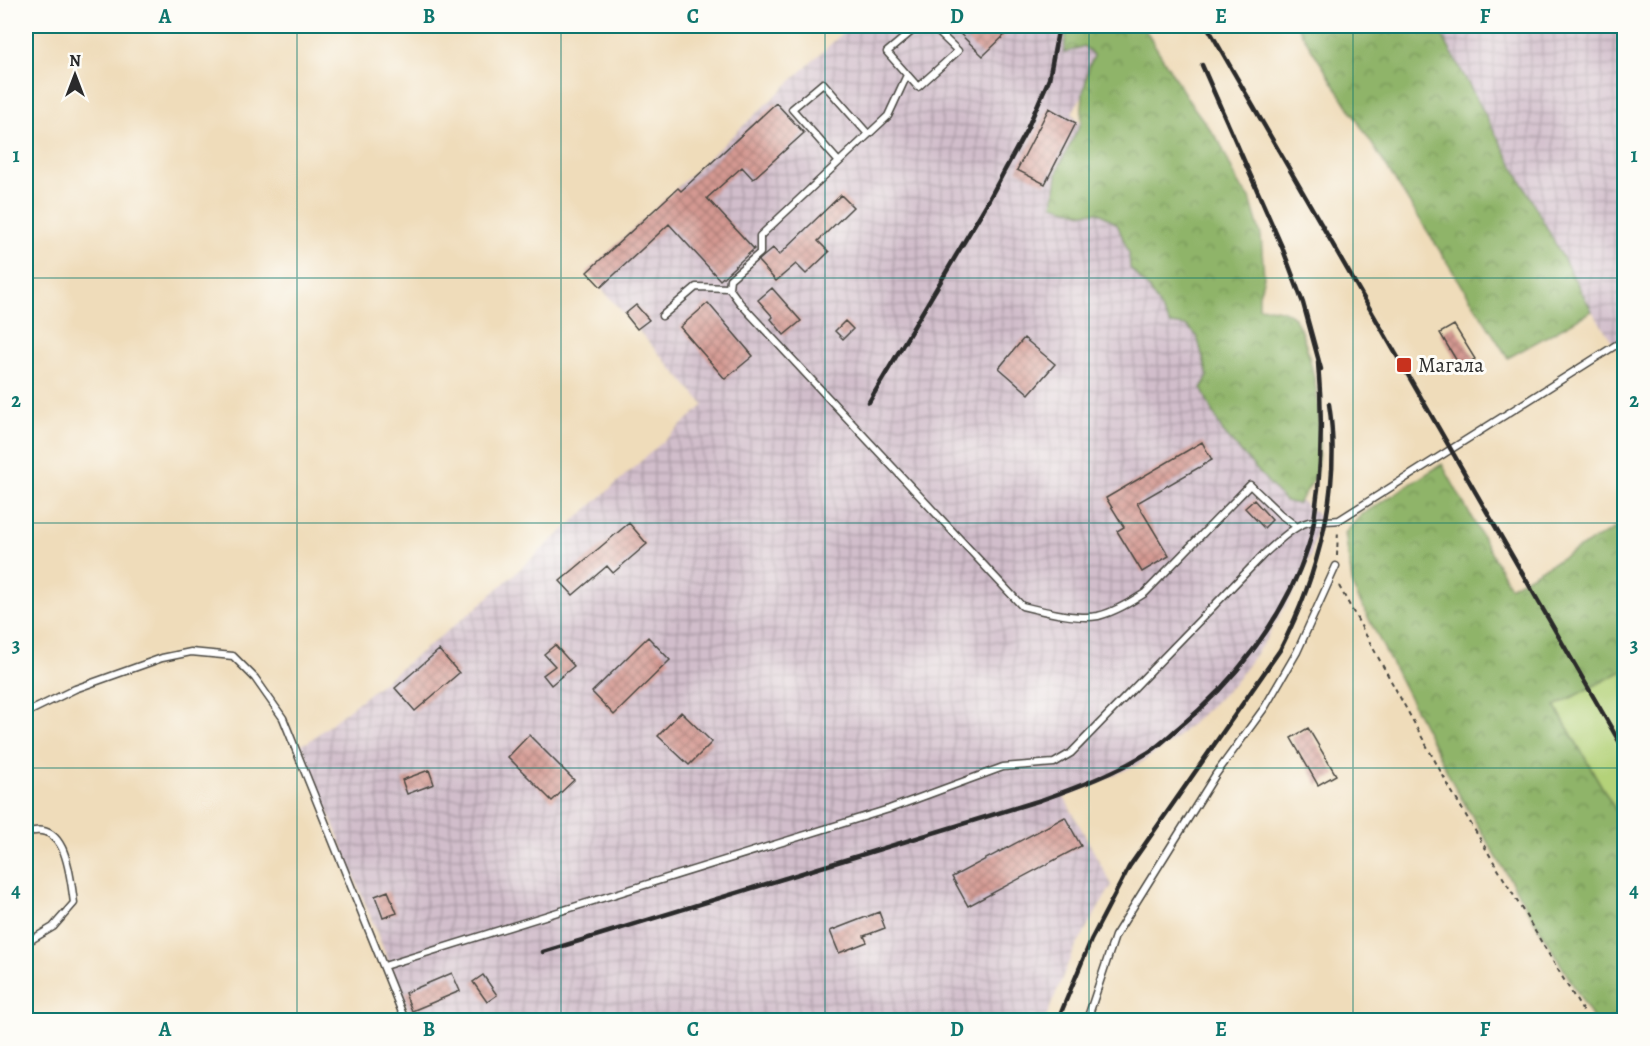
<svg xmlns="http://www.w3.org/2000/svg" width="1650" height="1046" font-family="Alegreya,serif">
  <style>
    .industrial { fill: url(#industrial-grid) }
    .grass { fill: #b4d279; stroke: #707e52; stroke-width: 1.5 }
    .forest { fill: url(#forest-crowns); stroke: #5d704a; stroke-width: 1.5 }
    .building { fill: url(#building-cross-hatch) }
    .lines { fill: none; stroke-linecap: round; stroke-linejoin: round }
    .service-casing { stroke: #484640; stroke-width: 9 }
    .path { stroke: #484640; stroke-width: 2; stroke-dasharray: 4.5 4.5; stroke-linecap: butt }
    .service { stroke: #fff; stroke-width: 6 }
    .rail { stroke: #2b2b2b; stroke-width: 4.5 }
    .grid { fill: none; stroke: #0f766e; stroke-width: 1.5; stroke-opacity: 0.55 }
    .poi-dot { fill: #c8321e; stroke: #fdfcf7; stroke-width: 2 }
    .labels { text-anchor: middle; stroke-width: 6; stroke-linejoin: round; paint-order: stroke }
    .poi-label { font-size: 21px; fill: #2b2b2b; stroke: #fdfcf7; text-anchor: start }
    .neatline { fill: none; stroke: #0f766e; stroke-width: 2 }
    .grid-label { font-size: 20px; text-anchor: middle; font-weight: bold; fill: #0f766e }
  </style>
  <defs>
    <pattern id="industrial-grid" width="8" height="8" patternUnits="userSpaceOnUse" patternTransform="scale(1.5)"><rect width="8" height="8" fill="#d1bdcb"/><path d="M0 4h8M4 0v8" fill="none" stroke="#aa9aa5"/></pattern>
    <pattern id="forest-crowns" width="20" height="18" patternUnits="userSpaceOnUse" patternTransform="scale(1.5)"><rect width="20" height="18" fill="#8fb469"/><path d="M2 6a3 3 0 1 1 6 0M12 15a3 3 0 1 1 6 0" fill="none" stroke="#759357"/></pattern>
    <pattern id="building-cross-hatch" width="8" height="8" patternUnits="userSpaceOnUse" patternTransform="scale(1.5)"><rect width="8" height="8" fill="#d49992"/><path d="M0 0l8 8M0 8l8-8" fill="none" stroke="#ac7d77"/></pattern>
  </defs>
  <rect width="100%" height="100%" fill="#fdfcf7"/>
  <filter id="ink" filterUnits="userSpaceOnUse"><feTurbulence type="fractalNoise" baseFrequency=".0167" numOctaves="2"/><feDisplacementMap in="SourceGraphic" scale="12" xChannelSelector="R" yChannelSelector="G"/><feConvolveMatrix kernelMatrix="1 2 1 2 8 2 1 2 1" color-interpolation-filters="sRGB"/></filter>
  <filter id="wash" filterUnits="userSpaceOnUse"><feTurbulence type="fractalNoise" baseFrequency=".008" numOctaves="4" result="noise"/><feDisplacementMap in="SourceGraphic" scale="24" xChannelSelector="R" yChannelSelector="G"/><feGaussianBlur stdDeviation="1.35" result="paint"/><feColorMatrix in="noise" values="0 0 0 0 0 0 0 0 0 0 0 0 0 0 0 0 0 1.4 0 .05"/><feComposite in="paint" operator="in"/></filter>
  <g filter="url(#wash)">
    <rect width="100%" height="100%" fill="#efdcba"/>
    <path class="industrial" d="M850 26H1072L1107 54 1072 113 1093 141 1297 497 1319 516 1311 555 1299 583 1265 641 1234 684 1172 742 1137 765 1064 797 1112 885 1072 954 1045 1020H412L301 744 308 742 476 608 704 405 587 272Z
      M1437 26H1624V359L1592 311Z"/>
    <path class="grass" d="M1624 670V825L1555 706Z"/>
    <path class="forest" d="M1067 26H1143L1189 101 1220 143 1238 183 1250 198 1261 236 1264 277 1259 295V307C1270 309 1286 308 1294 318 1306 333 1318 392 1319 412 1320 431 1320 454 1316 472 1313 485 1304 494 1297 504L1285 501 1223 432 1201 388 1208 376 1197 336 1187 326 1170 324 1149 289 1130 268 1129 253 1117 224 1098 212 1083 213 1053 205 1058 169 1081 123 1083 94 1089 66 1094 56 1084 46 1064 53Z
      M1297 26H1437L1592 311 1508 358Z
      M1442 464 1510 587 1624 523V670L1555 706 1624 825V1020H1594L1457 791 1353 588 1345 533 1361 515Z"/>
    <g id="blocks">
      <path class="building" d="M952 26H1014L983 56Z
        M776 103 804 133 753 179 742 167 707 198 754 249 720 280 669 224 601 287 587 272 678 188 681 191Z
        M1049 108 1076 123 1045 184 1017 170Z
        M841 195 853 207 818 241 829 252 806 274 796 264 776 281 758 261 773 248 779 255Z
        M772 288 801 321 784 335 771 319 773 317 758 300Z
        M708 303 753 356 725 379 680 327Z
        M636 305 649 320 637 329 625 314Z
        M845 321 853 329 843 339 835 331Z
        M1454 325 1475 359 1461 368 1440 333Z
        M1024 338 1055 364 1029 394 999 368Z
        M1202 442 1212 460 1137 503 1169 556 1142 572 1117 531 1124 527 1106 498Z
        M1254 500 1272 520 1264 528 1245 508Z
        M629 523 647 544 613 573 607 566 573 595 560 581Z
        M648 637 670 660 614 715 592 692Z
        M555 645 574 666 551 685 543 675 555 666 544 654Z
        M439 650 459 673 415 711 395 688Z
        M681 712 712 742 689 765 658 736Z
        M1308 728 1336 775 1318 785 1291 738Z
        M529 735 574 780 552 801 508 757Z
        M429 770 434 784 407 794 402 780Z
        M1065 817 1081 846 968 906 952 877Z
        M388 891 397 913 383 918 375 896Z
        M879 912 885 928 864 936 867 942 839 953 830 931Z
        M452 973 460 991 412 1011 405 993Z
        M483 975 497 995 487 1002 473 982Z"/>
    </g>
  </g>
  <g filter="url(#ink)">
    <use href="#blocks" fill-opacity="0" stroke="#484640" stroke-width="1.5"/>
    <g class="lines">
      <defs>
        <path id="service" d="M918 26 887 52 918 87 958 51 932 26
          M907 75 888 116 760 236V253L730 279 729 288 740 303 1022 606C1043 611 1077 620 1098 616 1115 612 1131 602 1145 593L1250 485 1280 514 1297 527
          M839 162 792 109 823 83 868 134
          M662 316 696 287 729 288
          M26 713 75 689 162 658 191 652 233 656 255 678 283 718 405 1020
          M26 833C67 818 70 876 74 903L53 927 26 943
          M384 966 889 809 1003 767 1054 763 1071 753 1264 554C1278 542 1296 522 1315 521 1323 521 1331 521 1339 520L1624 340
          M1087 1020 1115 936 1216 774 1265 707 1297 652 1336 566"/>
      </defs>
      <use href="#service" class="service-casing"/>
      <path class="path" d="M1337 556 1338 529
        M1339 586 1452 792 1588 1020"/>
      <use href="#service" class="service"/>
      <path class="rail" d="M1207 26 1624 750
        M1202 65 1282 247 1303 303 1321 369
        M869 402 986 205 1027 129 1049 79 1059 26
        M543 952 1041 800C1078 787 1115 773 1149 752 1159 746 1168 737 1177 729 1234 683 1285 617 1308 547 1315 528 1315 508 1318 489 1322 445 1322 406 1318 362
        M1058 1020 1091 940 1129 867 1280 650C1318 576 1342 487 1329 404"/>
    </g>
  </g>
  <path class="grid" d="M297 26V1020M561 26V1020M825 26V1020M1089 26V1020M1353 26V1020M26 278H1624M26 523H1624M26 768H1624"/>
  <rect class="poi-dot" x="1396" y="357" width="16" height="16" rx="3"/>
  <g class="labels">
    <g class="poi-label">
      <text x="1418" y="372">Магала</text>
    </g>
  </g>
  <rect width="1650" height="1046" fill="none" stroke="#fdfcf7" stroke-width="66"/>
  <g transform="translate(75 75)" stroke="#fdfcf7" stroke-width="4.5" paint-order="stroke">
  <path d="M0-4.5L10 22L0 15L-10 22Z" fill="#2b2b2b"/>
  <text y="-9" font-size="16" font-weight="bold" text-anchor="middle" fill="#2b2b2b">N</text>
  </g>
  <rect x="33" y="33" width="1584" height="980" class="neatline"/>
  <g class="grid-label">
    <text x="165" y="23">A</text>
    <text x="429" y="23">B</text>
    <text x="693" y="23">C</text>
    <text x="957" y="23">D</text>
    <text x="1221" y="23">E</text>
    <text x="1485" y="23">F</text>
    <text x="16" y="162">1</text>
    <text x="1634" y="162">1</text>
    <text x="16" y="407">2</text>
    <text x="1634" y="407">2</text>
    <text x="16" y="652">3</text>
    <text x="1634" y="652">3</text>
    <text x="16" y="897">4</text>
    <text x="1634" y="897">4</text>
    <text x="165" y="1036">A</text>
    <text x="429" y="1036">B</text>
    <text x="693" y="1036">C</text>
    <text x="957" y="1036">D</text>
    <text x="1221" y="1036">E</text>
    <text x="1485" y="1036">F</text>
  </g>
</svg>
